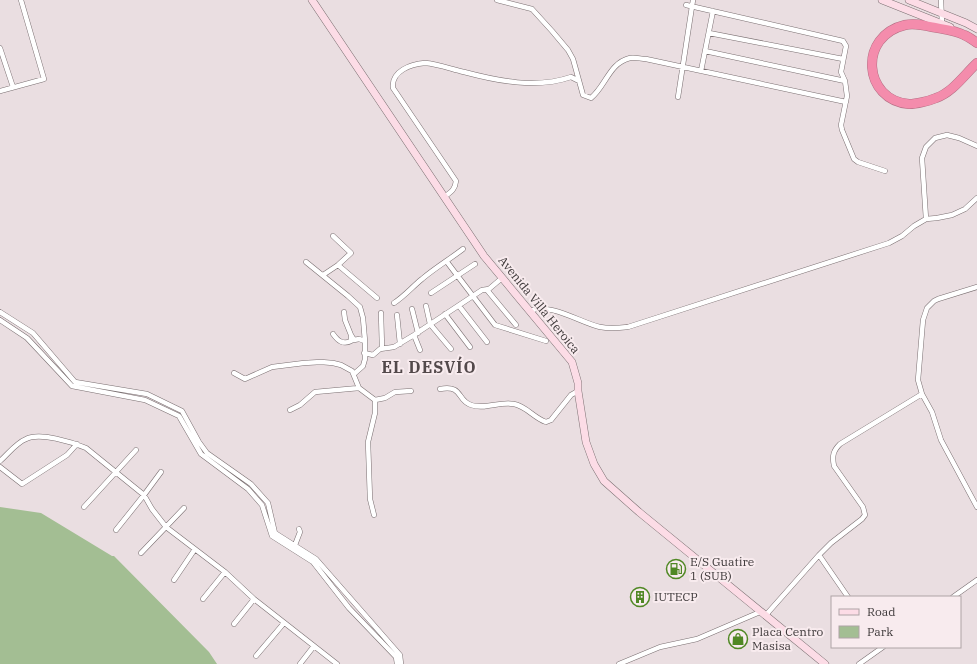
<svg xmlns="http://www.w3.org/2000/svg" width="977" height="664" font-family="'IBM Plex Serif',serif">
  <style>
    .green { fill: #a3be93 }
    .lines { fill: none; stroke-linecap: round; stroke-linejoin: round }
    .street-casing { stroke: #7a6f71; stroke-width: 5.5 }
    .secondary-casing { stroke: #7a6f71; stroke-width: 8 }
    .highway-casing { stroke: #b46f84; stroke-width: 10 }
    .street { stroke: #fff; stroke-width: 4.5 }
    .secondary { stroke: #fcdce6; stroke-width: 7 }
    .highway { stroke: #f48cac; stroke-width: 9 }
    .labels { text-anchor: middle; stroke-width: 4; stroke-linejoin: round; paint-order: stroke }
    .street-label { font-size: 12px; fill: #3e393a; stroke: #f8ebee }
    .poi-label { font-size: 12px; fill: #3e393a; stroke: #f8ebee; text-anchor: start }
    .district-label { font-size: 16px; font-weight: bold; letter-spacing: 1px; fill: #53494b; stroke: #f8ebee }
  </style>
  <rect width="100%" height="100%" fill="#eadee1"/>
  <path class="green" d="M0 507 41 513 112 556H114L209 652 217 664H0Z"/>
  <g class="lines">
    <defs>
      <path id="street" d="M497 0 532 9 552 31 568 50 573 59 583 95 591 98C606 86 609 63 630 58 635 57 641 59 646 59L846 102
        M941 0 942 24
        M686 5 843 41 846 46 841 72 845 81 847 96 841 125 842 130 854 159 858 162 885 171
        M709 33 843 59
        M0 48 13 87
        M705 51 845 81
        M701 71 713 11
        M0 91 44 79 21 0
        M678 97 693 0
        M444 197C451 192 455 190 456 181L393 88C391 71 411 64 425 63 438 64 451 69 464 72 498 81 536 89 571 77L579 81
        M926 219 922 158 926 147 935 138 947 135 959 138 977 146
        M306 262 348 296 360 307 363 318 365 341V359L363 366 354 374
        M447 262 495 325 546 341
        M338 265 377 298
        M323 275 338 265 351 253 333 236
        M977 287 938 299 934 301 927 308 923 320 918 380 922 394 932 412 941 440 977 507
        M487 290 516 325
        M431 293 475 264
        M394 303C405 296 412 287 422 279 435 268 450 259 463 249
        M426 306 430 324 451 349
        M459 306 487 342
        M412 309 418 333
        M530 311C550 302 581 323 600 327 610 329 619 328 628 327L889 243 902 236 914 226 926 219 937 218 952 215 965 209 977 198
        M0 312 33 333 75 382 147 394 182 411 199 442 207 453 251 484 268 503 275 533 316 559 400 655 401 664
        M344 312 345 320 351 335
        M381 313 382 348
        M445 314 470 347
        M397 315 400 344
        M0 320 27 338 72 386 145 400 179 416 201 454 248 489 262 505 272 536 313 562 349 608 396 657 397 664
        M333 334C338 341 343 345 351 341V335L354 340 359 339 365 341
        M414 335 420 350
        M364 353 373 355 380 349 394 347 414 335 482 290 489 289 502 278
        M234 373 245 379 272 367 304 363 321 362 333 363 341 365 352 371 359 388 375 400V413L368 442 370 499 374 515
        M440 389C464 385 456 400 471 405 485 410 499 401 514 404 526 406 534 418 546 422L551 420 571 395 578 391
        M375 400 385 398 395 392 411 391
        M290 410 300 405 315 392 359 388
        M0 461C8 454 16 443 26 439 40 432 72 442 86 448L144 495 152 509 166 527 225 572 254 599 337 664
        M0 467 22 484 67 455 77 444
        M84 507 136 450
        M116 530 144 495 161 472
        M295 545 300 532 299 529
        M141 553 184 508
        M819 555 848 597
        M174 580 195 549
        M953 597 977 580
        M203 599 225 572
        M765 616 819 555 831 543 862 519 865 515 863 507 834 466C832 456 833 451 840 444L922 394
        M234 624 254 599
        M256 656 284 623
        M300 664 314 646
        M619 664 660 647 697 639 760 612
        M859 664 883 647"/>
      <path id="secondary" d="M312 0 484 256 572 362 578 383V391L586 442 594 464 604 481 639 512 825 664
        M882 0 950 27
        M909 0 966 23 977 29"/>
      <path id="highway" d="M977 43C973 40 969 37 964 35 955 30 942 29 932 27 923 25 914 23 905 25 858 36 863 100 909 104 916 104 929 101 936 98 953 92 964 75 977 63"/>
    </defs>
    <use href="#street" class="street-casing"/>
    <use href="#secondary" class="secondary-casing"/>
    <use href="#highway" class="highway-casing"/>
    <use href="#street" class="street"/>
    <use href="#secondary" class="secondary"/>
    <use href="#highway" class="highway"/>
  </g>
  <defs>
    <symbol id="fuel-ring" viewBox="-11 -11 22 22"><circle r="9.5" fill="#f8ebee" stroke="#508824" stroke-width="1.5"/><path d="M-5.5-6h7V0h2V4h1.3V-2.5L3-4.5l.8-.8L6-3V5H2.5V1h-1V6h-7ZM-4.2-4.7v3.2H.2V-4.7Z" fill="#508824"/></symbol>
    <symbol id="building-ring" viewBox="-11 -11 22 22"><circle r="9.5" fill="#f8ebee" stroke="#508824" stroke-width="1.5"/><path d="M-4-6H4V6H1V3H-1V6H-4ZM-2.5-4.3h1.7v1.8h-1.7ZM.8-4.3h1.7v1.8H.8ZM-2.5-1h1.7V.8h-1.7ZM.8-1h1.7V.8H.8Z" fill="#508824"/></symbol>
    <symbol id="shop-ring" viewBox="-11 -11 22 22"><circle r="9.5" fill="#f8ebee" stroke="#508824" stroke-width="1.5"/><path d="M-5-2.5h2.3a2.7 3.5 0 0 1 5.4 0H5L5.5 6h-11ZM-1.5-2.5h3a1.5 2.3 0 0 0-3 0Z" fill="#508824"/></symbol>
  </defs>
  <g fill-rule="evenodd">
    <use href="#fuel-ring" x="665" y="558" width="22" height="22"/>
    <use href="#building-ring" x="629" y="586" width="22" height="22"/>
    <use href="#shop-ring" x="727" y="628" width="22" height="22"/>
  </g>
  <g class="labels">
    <g class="street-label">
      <text transform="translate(539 305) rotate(51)" y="4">Avenida Villa Heroica</text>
    </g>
    <g class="poi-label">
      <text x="690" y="566">E/S Guatire<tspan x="690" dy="14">1 (SUB)</tspan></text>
      <text x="654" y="601">IUTECP</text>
      <text x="752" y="636">Placa Centro<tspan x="752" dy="14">Masisa</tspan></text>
    </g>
    <g class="district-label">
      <text x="429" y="373">EL DESVÍO</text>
    </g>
  </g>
  <rect x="831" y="596" width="130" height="52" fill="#f8ebee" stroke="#aea4a6"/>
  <rect x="839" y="609" width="20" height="6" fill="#fcdce6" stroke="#aea4a6"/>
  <text x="867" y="616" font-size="12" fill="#3e393a">Road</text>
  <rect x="839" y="626" width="20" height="12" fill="#a3be93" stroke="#aea4a6"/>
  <text x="867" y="636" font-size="12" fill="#3e393a">Park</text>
</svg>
